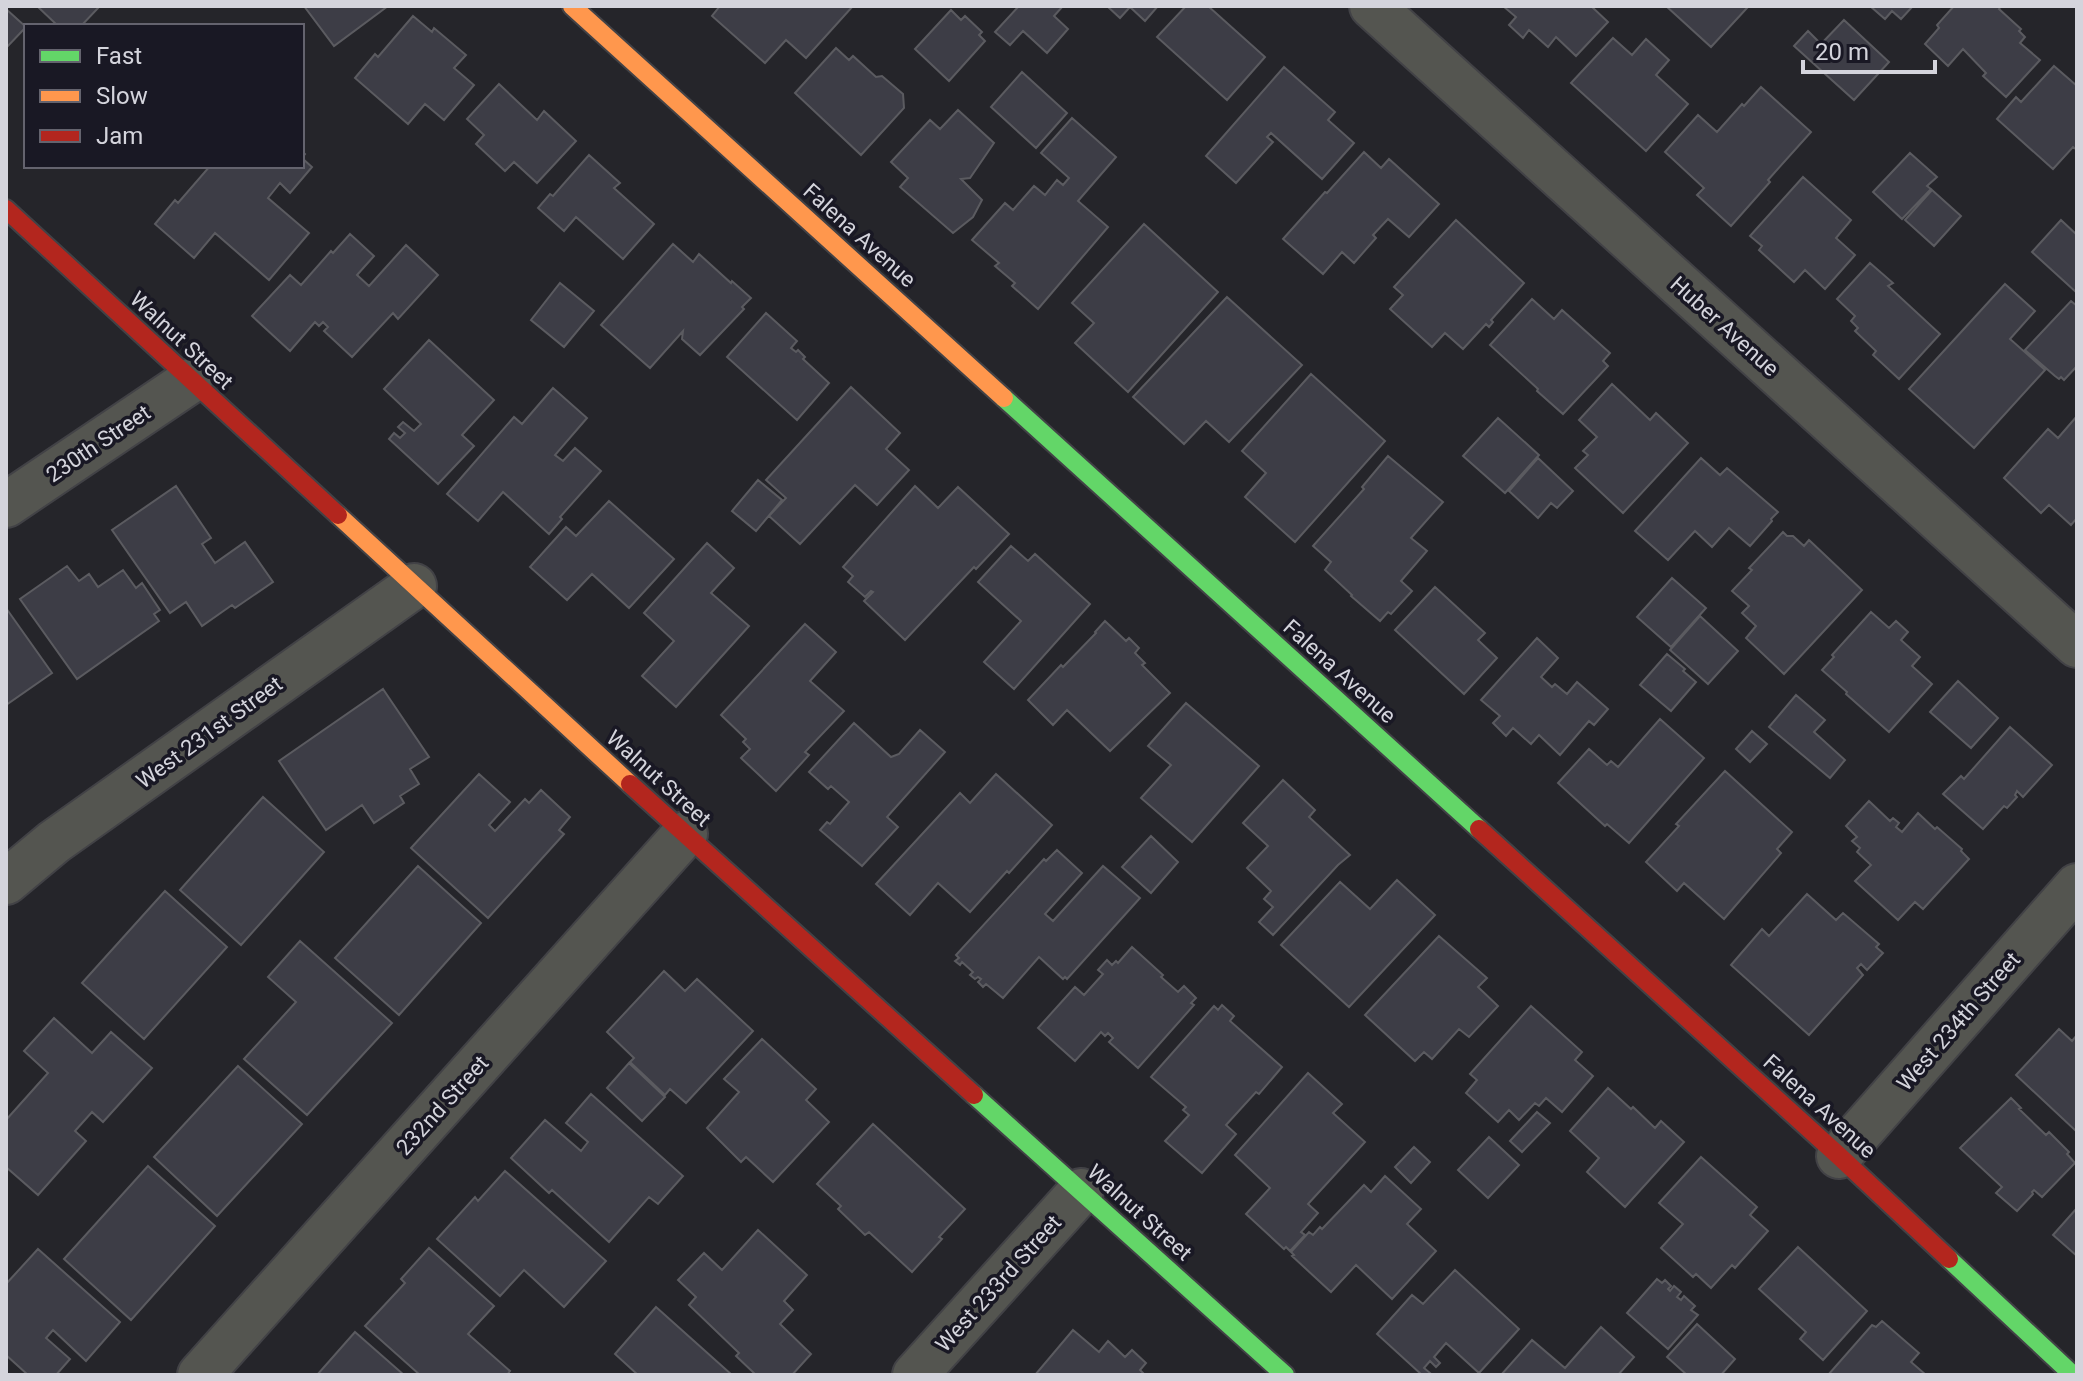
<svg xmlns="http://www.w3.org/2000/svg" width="2083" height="1381" font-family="Roboto,sans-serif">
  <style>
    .building { fill: #3d3d46; stroke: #5b5b60; stroke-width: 2 }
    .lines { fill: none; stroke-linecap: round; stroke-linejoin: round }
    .street-casing { stroke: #424246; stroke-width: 48 }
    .fast-casing { stroke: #424246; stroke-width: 22 }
    .slow-casing { stroke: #424246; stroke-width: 22 }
    .jam-casing { stroke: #424246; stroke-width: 22 }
    .street { stroke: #545550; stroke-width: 44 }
    .fast { stroke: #63d668; stroke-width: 18 }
    .slow { stroke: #ff974d; stroke-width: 18 }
    .jam { stroke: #b3261e; stroke-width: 18 }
    .labels { text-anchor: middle; stroke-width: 7; stroke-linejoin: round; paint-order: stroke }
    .street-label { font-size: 22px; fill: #d4d4dc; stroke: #191824 }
  </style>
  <rect width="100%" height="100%" fill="#25252a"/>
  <path class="building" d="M37 6H100L81 26H58Z
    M304 6H388L334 46Z
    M720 6H853L806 58 786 40 765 63 712 16Z
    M1019 6H1063L1054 16 1068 29 1047 53 1023 31 1010 45 995 32Z
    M1107 6H1158L1145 21 1130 7 1120 18Z
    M1186 6H1208L1265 57 1227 100 1157 37Z
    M1503 6H1591L1608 22 1576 56 1556 37 1548 47 1529 30 1523 38 1509 25 1516 17Z
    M1666 6H1745L1747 8 1711 47Z
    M1870 6H1913L1901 19 1892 11 1885 19Z
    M1954 6H2001L1999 9 2021 29 2019 31 2025 37 2020 43 2040 60 2006 97 1983 76 1986 73 1963 49 1948 66 1925 44 1939 28 1937 25Z
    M6 9 26 27 6 48Z
    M951 10 961 20 965 16 982 32 979 35 985 41 949 81 915 49Z
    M413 16 432 32 434 28 466 55 454 68 474 85 444 120 425 104 408 124 355 78 375 54 378 57Z
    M1844 20 1889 62 1854 100 1794 46 1808 31 1821 44Z
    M1613 38 1632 55 1646 39 1669 60 1656 75 1688 104 1646 151 1571 83Z
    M836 48 849 60 853 56 876 77 882 76 903 94 904 108 861 155 795 93Z
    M2054 66 2077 86V150L2073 147 2053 169 1997 119 2016 97 2021 102Z
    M1284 67 1335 112 1328 120 1354 143 1322 179 1271 133 1267 137 1273 142 1236 183 1206 156Z
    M1022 72 1067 113 1036 148 991 107Z
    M499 84 537 120 544 111 576 141 537 183 514 162 505 171 476 144 484 135 467 119Z
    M1761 87 1811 132 1768 180 1770 182 1731 226 1697 195 1704 188 1665 152 1698 115 1717 132 1742 104 1744 106Z
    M958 110 994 143 970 178 961 179 982 200 973 217 953 233 900 187 908 178 891 162 930 120 940 129Z
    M1072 118 1116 157 1078 201 1108 227 1038 309 1012 286 1015 283 995 266 999 263 972 240 1005 203 1013 210 1034 186 1045 195 1057 180 1063 185 1069 178 1041 153Z
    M302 151 305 154 302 158 312 167 290 193 280 183 268 198 309 233 269 280 215 233 194 258 155 224 175 200 178 203 210 166H302Z
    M1364 152 1381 168 1389 159 1439 204 1409 237 1388 219 1373 235 1376 238 1354 263 1342 252 1323 274 1283 239 1325 192 1327 193Z
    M1910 153 1937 177 1927 186 1931 189 1902 219 1873 192Z
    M589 155 620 183 614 188 654 224 623 259 576 217 564 231 538 208 550 194 553 196Z
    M1803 177 1851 220 1836 238 1855 255 1825 289 1805 270 1794 282 1759 250 1762 246 1750 236Z
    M1932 190 1961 216 1934 246 1905 220Z
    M1456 220 1524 283 1491 320 1493 322 1489 327 1486 324 1463 349 1445 333 1432 347 1390 309 1403 295 1394 287Z
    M2061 220 2077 235V293L2032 252Z
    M1144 224 1218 292 1128 392 1075 343 1094 323 1072 303Z
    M350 234 374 256 357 275 369 286 406 245 438 275 398 319 393 313 352 357 324 331 328 327 323 322 319 326 315 322 290 351 252 316 290 275 301 285 331 251 333 253Z
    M673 244 693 262 699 254 731 283 732 281 751 298 742 307 744 309 700 355 682 339 683 331 650 368 601 325Z
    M1870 263 1893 283 1888 286 1940 334 1899 379 1873 355 1876 351 1855 331 1858 328 1851 321 1855 316 1837 299Z
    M560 283 594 311 564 347 531 320Z
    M2005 284 2035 311 2010 339 2045 370 1974 448 1909 389Z
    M1227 297 1302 365 1229 442 1206 421 1184 444 1133 397Z
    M1532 299 1554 319 1562 310 1610 353 1603 361 1608 366 1563 414 1537 391 1538 389 1490 345Z
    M2071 301 2077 306V366L2064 380 2061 377 2059 379 2055 376 2025 350Z
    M766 313 797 341 791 348 796 352 798 350 805 357 803 359 829 383 797 420 727 357Z
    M429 340 494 400 462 435 474 446 438 484 389 439 394 433 400 438 405 433 398 427 403 422 414 431 421 424 384 389Z
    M1311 374 1385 441 1295 542 1245 497 1266 473 1242 451Z
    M1612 384 1650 420 1656 413 1688 443 1623 513 1575 468 1588 455 1583 451 1597 437 1579 420Z
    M851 387 900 433 886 449 909 470 877 505 855 485 800 544 769 516 786 498 766 480Z
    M553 388 587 418 555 455 563 461 575 448 601 471 560 517 562 519 549 534 503 492 478 521 447 494 514 417 522 424Z
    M2077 416V518L2071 525 2049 505 2041 513 2004 478 2048 429 2058 438Z
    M1498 418 1539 455 1505 493 1463 456Z
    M1388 456 1443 502 1411 538 1427 551 1401 581 1412 591 1391 614 1388 612 1380 621 1351 596 1352 595 1325 570 1331 562 1313 546 1364 489 1362 487Z
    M1538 458 1573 491 1557 508 1551 503 1538 518 1509 491Z
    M1701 458 1720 475 1727 468 1778 512 1771 519 1772 521 1750 546 1729 528 1712 547 1695 531 1668 560 1635 531Z
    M758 480 782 500 756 531 732 511Z
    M176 486 211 538 202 544 215 563 245 542 273 582 235 608 232 605 202 626 186 602 170 613 112 530Z
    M915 486 938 508 958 487 1009 534 976 569 974 567 905 640 864 601 873 592 871 591 865 597 848 582 853 576 843 567Z
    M609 501 674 559 629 608 592 574 567 600 530 567 566 527 576 536Z
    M1783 532 1787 536H1793L1804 546 1809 540 1862 590 1784 674 1746 638 1756 626 1742 613 1749 606 1732 591 1752 570 1749 568Z
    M707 543 734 568 711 593 749 626 676 707 642 676 674 641 644 613Z
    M1011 546 1028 561 1035 554 1090 604 1014 689 984 662 1021 621 978 582Z
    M67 566 79 581 89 574 98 587 123 570 136 588 142 583 160 610 154 614 159 621 77 679 20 599Z
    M1672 578 1706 608 1671 647 1637 617Z
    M1435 587 1485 633 1478 640 1497 658 1464 694 1395 630Z
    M6 608 52 673 6 705Z
    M1871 612 1889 628 1896 621 1908 632 1901 640 1920 657 1912 666 1932 684 1889 732 1846 694 1847 692 1822 670 1834 657 1832 655Z
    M1700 616 1738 651 1708 684 1670 650Z
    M1105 621 1126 641 1129 638 1139 648 1135 653 1145 663 1142 665 1170 693 1110 751 1067 710 1053 725 1028 700 1061 665 1063 667 1096 633 1095 632Z
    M805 624 836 652 810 681 844 711 805 752 809 755 776 791 741 758 750 749 743 742 746 739 721 715Z
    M1537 638 1558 658 1541 677 1552 687 1555 684 1567 694 1577 682 1608 709 1594 725 1589 721 1560 755 1539 735 1531 744 1513 728 1506 736 1493 723 1500 716 1481 700Z
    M1667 654 1685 669 1683 671 1696 682 1671 711 1640 685Z
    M1958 681 1998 718 1971 748 1930 712Z
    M383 689 429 757 410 769 419 784 400 796 404 803 374 823 362 805 326 830 279 761Z
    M1796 695 1825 720 1814 732 1845 760 1830 778 1769 727Z
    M1186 703 1259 766 1192 842 1141 798 1171 765 1148 746Z
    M1660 719 1704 758 1629 843 1607 824 1605 826 1558 783 1589 749 1607 765 1611 761 1618 767Z
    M854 723 891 757 899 754 920 730 945 752 887 817 898 827 862 866 820 830 827 822 830 824 849 802 831 786 828 789 809 772Z
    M2010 727 2052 765 2023 797 2017 791 2015 795 2017 797 2007 808 2004 806 1983 829 1943 794 1961 776 1964 779Z
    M1752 731 1767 744 1750 762 1736 749Z
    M1725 771 1792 832 1777 849 1781 853 1724 919 1684 883 1677 891 1646 862 1679 826 1676 824Z
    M479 774 510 802 489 825 495 831 525 799 529 803 541 790 570 817 559 830 564 834 488 918 411 848Z
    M996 774 1052 825 1009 873 1007 871 970 912 938 883 910 915 876 884 960 793 970 803Z
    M1283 780 1315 810 1309 817 1350 855 1338 865 1273 935 1259 922 1273 907 1264 899 1271 891 1247 868 1268 846 1243 823Z
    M263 797 324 852 241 945 180 890Z
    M1869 801 1890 821 1893 818 1899 823 1896 827 1902 832 1918 813 1935 829 1937 827 1962 849 1961 851 1969 859 1923 909 1915 902 1898 920 1855 881 1871 865 1857 852 1860 848 1852 841 1857 837 1846 826Z
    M1151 836 1178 862 1151 893 1122 867Z
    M1057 850 1082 873 1045 914 1053 921 1103 866 1140 898 1067 979 1065 977 1063 979 1039 957 1003 998 986 984 983 987 978 982 981 979 978 977 975 979 970 975 973 972 962 962 960 965 955 961 959 958 956 955 1044 859 1046 861Z
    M418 866 481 923 399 1015 335 958Z
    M1397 880 1435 915 1349 1007 1281 945 1340 882 1370 909Z
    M165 891 227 947 144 1039 82 983Z
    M1807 894 1836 920 1843 913 1879 944 1876 947 1883 953 1867 970 1861 964 1857 968 1863 975 1809 1035 1731 965 1762 929 1769 936Z
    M1439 936 1487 978 1478 987 1498 1006 1469 1037 1459 1029 1432 1059 1424 1052 1415 1061 1365 1015Z
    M300 941 392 1023 307 1115 244 1059 296 1002 268 977Z
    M1132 947 1163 975 1161 977 1178 992 1184 986 1196 998 1191 1003 1194 1005 1138 1068 1109 1042 1113 1038 1108 1033 1105 1036 1101 1032 1075 1061 1038 1028 1075 987 1084 995 1103 974 1098 970 1107 960 1112 965 1116 961 1118 963Z
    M664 971 685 991 697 979 753 1031 686 1103 670 1089 665 1095 630 1062 634 1058 607 1032Z
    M1222 1005 1234 1016 1230 1021 1282 1067 1259 1094 1256 1092 1226 1125 1236 1134 1202 1173 1165 1141 1189 1115 1183 1110 1186 1107 1151 1077 1214 1006 1218 1010Z
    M1531 1006 1582 1052 1575 1060 1593 1076 1562 1112 1546 1098 1539 1106 1535 1103 1519 1120 1509 1110 1498 1122 1466 1093 1477 1080 1470 1074Z
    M54 1018 92 1053 111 1032 152 1068 103 1122 92 1112 75 1131 86 1141 38 1195 6 1167V1120L48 1073 24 1051Z
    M2059 1029 2072 1041 2077 1035V1132L2016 1075Z
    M762 1039 816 1089 806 1100 829 1122 773 1182 746 1157 741 1162 707 1128 739 1092 724 1079Z
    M629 1063 665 1097 642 1121 607 1088Z
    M238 1066 302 1124 217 1216 154 1157Z
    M1308 1073 1342 1104 1333 1113 1365 1142 1308 1204 1318 1213 1301 1232 1305 1235 1290 1251 1286 1247 1284 1249 1246 1214 1270 1188 1235 1155Z
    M1608 1088 1631 1109 1633 1107 1655 1128 1661 1121 1684 1142 1625 1207 1587 1172 1599 1158 1570 1131Z
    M591 1094 683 1176 658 1204 649 1197 609 1242 552 1190 549 1193 511 1158 545 1120 581 1151 588 1142 566 1123Z
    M2011 1098 2021 1108 2019 1109 2046 1135 2049 1132 2069 1152 2067 1154 2075 1163 2042 1197 2034 1190 2032 1192 2033 1194 2017 1211 1996 1193 2002 1187 1960 1148Z
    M1537 1112 1550 1123 1522 1152 1510 1141Z
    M873 1124 965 1209 939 1237 942 1239 912 1272 869 1232 865 1235 838 1209 841 1206 817 1184Z
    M1489 1137 1519 1165 1488 1198 1458 1170Z
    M1414 1147 1430 1162 1411 1183 1395 1167Z
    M1701 1157 1757 1207 1750 1215 1768 1231 1735 1268 1732 1265 1711 1288 1696 1274 1693 1277 1661 1248 1683 1224 1659 1203Z
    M148 1166 215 1226 131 1320 64 1259Z
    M505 1171 606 1261 564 1307 524 1270 500 1296 437 1239 475 1197 478 1201Z
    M1385 1176 1421 1209 1407 1224 1436 1251 1392 1299 1356 1265 1331 1292 1292 1256 1294 1255 1291 1252 1309 1232 1313 1235 1320 1227 1322 1229 1364 1185 1371 1192Z
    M2077 1208V1256L2053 1235Z
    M758 1230 807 1275 784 1301 793 1310 780 1324 811 1354 792 1375H756L736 1356 739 1353 689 1305 696 1297 678 1280 704 1253 722 1270Z
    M1798 1247 1867 1311 1823 1360 1800 1339 1806 1332 1759 1289Z
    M429 1248 494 1306 468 1334 510 1371 507 1375H420L365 1326 405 1283 401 1279Z
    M38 1249 120 1322 86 1361 53 1330 46 1338 70 1359 56 1375H28L6 1355V1284Z
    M1455 1270 1519 1329 1479 1373 1446 1343 1434 1357 1440 1363 1436 1367 1430 1361 1424 1368 1430 1373 1428 1375H1422L1377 1334 1412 1295 1423 1304Z
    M1657 1279 1662 1283 1665 1280 1671 1286 1668 1289 1670 1291 1674 1286 1681 1292 1677 1297 1681 1300 1684 1296 1695 1306 1691 1310 1698 1315 1668 1349 1627 1313Z
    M656 1307 732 1375H638L615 1354Z
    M1882 1321 1919 1353 1911 1362 1926 1375H1828L1872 1325 1876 1327Z
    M1697 1324 1735 1359 1721 1375H1687L1667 1357Z
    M1601 1327 1634 1357 1618 1375H1501L1532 1340 1565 1368Z
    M1073 1330 1099 1352 1108 1341 1125 1357 1132 1350 1146 1363 1140 1370 1145 1375H1035Z
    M355 1332 404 1375H317Z"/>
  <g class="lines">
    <defs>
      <path id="street" d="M1372 6 2077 645
        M6 505 190 381
        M6 882 54 842 414 586
        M1839 1156 2077 886
        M200 1375 685 834
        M915 1375 1081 1191"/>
      <path id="fast" d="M1004 398 1479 829
        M974 1095 1285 1375
        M1949 1259 2073 1375"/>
      <path id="slow" d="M572 6 1004 398
        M338 515 630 784"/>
      <path id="jam" d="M6 209 338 515
        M630 784 974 1095
        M1479 829 1839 1156 1949 1259"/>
    </defs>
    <use href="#street" class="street-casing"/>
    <use href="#fast" class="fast-casing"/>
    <use href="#slow" class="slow-casing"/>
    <use href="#jam" class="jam-casing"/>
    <use href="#street" class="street"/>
    <use href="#fast" class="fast"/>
    <use href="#slow" class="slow"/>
    <use href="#jam" class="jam"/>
  </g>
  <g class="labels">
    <g class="street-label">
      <text transform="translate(860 235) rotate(42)" y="8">Falena Avenue</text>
      <text transform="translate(1725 326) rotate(42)" y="8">Huber Avenue</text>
      <text transform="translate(182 340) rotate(43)" y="8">Walnut Street</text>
      <text transform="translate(98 443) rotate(-34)" y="8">230th Street</text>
      <text transform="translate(1340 671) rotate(42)" y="8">Falena Avenue</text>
      <text transform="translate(209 732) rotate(-36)" y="8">West 231st Street</text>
      <text transform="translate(659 778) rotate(42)" y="8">Walnut Street</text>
      <text transform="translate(1958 1021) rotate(-49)" y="8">West 234th Street</text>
      <text transform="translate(442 1105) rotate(-48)" y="8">232nd Street</text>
      <text transform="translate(1820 1106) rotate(42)" y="8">Falena Avenue</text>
      <text transform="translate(1140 1212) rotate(42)" y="8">Walnut Street</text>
      <text transform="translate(998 1283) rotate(-48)" y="8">West 233rd Street</text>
    </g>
  </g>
  <rect width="2083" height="1381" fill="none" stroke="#d4d4dc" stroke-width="16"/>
  <rect x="24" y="24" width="280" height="144" fill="#191824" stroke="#64636e" stroke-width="2"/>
  <rect x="40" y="50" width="40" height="12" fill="#63d668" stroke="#64636e" stroke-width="2"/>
  <text x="96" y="64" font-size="24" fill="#d4d4dc">Fast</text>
  <rect x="40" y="90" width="40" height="12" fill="#ff974d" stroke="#64636e" stroke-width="2"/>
  <text x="96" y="104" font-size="24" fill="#d4d4dc">Slow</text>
  <rect x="40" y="130" width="40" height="12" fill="#b3261e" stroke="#64636e" stroke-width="2"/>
  <text x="96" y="144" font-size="24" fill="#d4d4dc">Jam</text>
  <path d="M1803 60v12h132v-12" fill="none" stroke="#d4d4dc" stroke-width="4"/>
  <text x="1815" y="60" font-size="24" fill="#d4d4dc" stroke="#191824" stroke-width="6" paint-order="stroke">20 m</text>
</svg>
